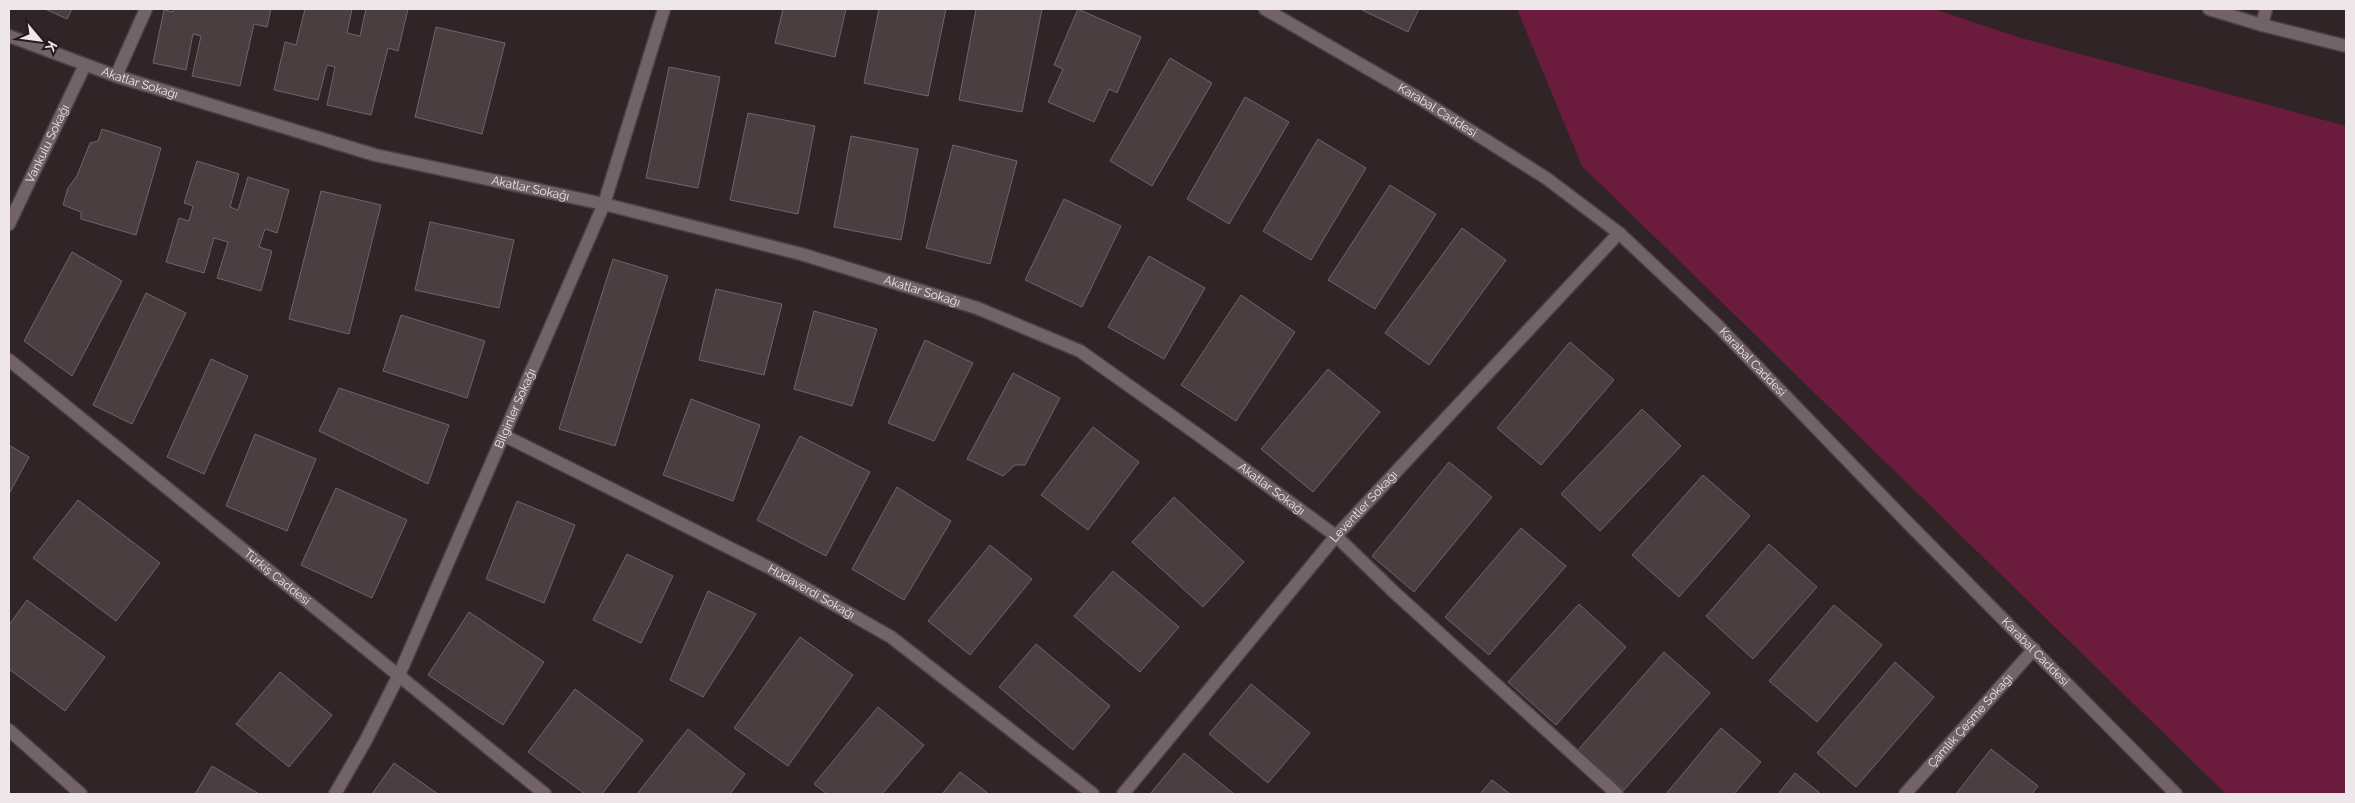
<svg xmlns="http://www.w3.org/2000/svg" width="2355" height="803" font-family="Raleway,sans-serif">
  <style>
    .green { fill: #6b1c3d }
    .building { fill: #4b3e41; stroke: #726367 }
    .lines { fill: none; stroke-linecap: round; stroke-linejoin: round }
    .service-casing { stroke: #4b4144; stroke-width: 15 }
    .minor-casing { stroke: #4b4144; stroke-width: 15 }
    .tertiary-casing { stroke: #4b4144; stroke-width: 15 }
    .secondary-casing { stroke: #4b4144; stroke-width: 15 }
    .service { stroke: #726367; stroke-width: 12 }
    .minor { stroke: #726367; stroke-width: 12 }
    .tertiary { stroke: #726367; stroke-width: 12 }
    .secondary { stroke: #726367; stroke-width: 12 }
    .labels { text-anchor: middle; stroke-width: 4; stroke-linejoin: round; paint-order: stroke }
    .street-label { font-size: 12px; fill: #eee6e8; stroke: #261a1e }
  </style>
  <rect width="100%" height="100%" fill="#302427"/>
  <path class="green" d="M1517 9H1934L2021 38 2346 126V794H2226L1582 166Z"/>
  <path class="building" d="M45 9H72L67 19Z
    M174 9H271L267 27 254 24 240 86 192 76 201 36 193 34 186 70 153 63 164 10 173 12Z
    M305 9H352L347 33 360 36 366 9H408L398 51 388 48 371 115 327 105 335 67 327 65 318 100 274 90 285 42 296 45Z
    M783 9H846L835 57 775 43Z
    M879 9H946L928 96 864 83Z
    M976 9H1042L1022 112 959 100Z
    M1078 9 1141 37 1117 93 1109 89 1094 122 1048 102 1063 69 1054 65Z
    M1360 9H1419L1408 32Z
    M436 27 505 43 482 134 415 117Z
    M1170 58 1212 83 1152 186 1110 161Z
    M669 67 720 77 698 188 646 178Z
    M1245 97 1289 122 1229 224 1187 199Z
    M748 113 815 126 798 214 730 200Z
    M102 129 161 148 136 235 81 219V212L63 205 68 188 77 176 90 143 98 141Z
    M851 136 918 149 901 240 834 227Z
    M1318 139 1366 168 1311 260 1263 231Z
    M953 145 1017 161 990 264 926 248Z
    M197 161 239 174 230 207 238 210 248 177 289 190 277 233 265 229 259 247 272 251 261 291 217 278 228 242 214 238 204 273 166 262 179 218 189 221 193 206 184 203Z
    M1390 185 1436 214 1375 309 1328 280Z
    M321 191 381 205 349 334 289 319Z
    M1064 199 1121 226 1082 307 1025 280Z
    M430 222 514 240 499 308 415 290Z
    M1462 228 1506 260 1429 365 1385 333Z
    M72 252 122 281 72 376 24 341Z
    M1149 256 1205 288 1164 359 1108 327Z
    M613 259 668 276 615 446 559 429Z
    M716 289 782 304 764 375 699 360Z
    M146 293 186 313 132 424 93 405Z
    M1241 295 1295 332 1236 421 1181 385Z
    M814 311 877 329 852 406 794 389Z
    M401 315 485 341 467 398 383 371Z
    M925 340 973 363 934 441 888 423Z
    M1570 342 1614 380 1541 465 1497 428Z
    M211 359 248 376 204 474 167 457Z
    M1328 369 1380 412 1313 492 1261 449Z
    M1013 373 1060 398 1025 465H1015L1003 476 967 459Z
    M339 388 449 425 428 484 319 431Z
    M691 399 760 425 733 501 663 475Z
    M1642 409 1681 446 1600 531 1561 494Z
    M1093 427 1139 462 1088 530 1041 495Z
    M255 434 316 459 287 531 226 506Z
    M800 436 870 472 826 556 757 520Z
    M9 445 29 457 9 494Z
    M1449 462 1492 497 1414 592 1372 556Z
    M1703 475 1750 516 1679 597 1632 555Z
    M897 487 951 521 904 600 852 569Z
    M336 488 407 520 372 598 301 565Z
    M1174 497 1244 562 1203 607 1132 542Z
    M78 500 160 563 116 621 33 558Z
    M517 501 575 525 544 603 486 579Z
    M1521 528 1566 566 1489 655 1445 617Z
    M1769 544 1817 587 1753 659 1706 616Z
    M990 545 1032 579 970 655 928 621Z
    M627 554 673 576 641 643 593 620Z
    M1113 571 1179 627 1140 672 1074 616Z
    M708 591 756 614 703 697 670 680Z
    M27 600 105 657 65 711 9 669V625Z
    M1579 604 1626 647 1556 725 1508 682Z
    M1834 605 1882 645 1817 722 1769 681Z
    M469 612 544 662 503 725 428 675Z
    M800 637 853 675 788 766 734 728Z
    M1036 644 1110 706 1073 750 999 687Z
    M1664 652 1710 693 1624 790 1578 750Z
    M1895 662 1934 697 1856 787 1817 753Z
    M280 672 332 715 289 767 236 724Z
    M1251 684 1310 733 1268 783 1209 734Z
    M575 689 643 740 602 794H585L528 752Z
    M878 707 924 745 882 794H827L814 784Z
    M1721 728 1761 762 1734 794H1666Z
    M688 729 745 774 730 794H637Z
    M1991 749 2038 786 2032 794H1956Z
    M1184 753 1234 794H1150Z
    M394 763 438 794H372Z
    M212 766 259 794H195Z
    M960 772 989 794H942Z
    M1795 773 1821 794H1778Z
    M1492 780 1510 794H1480Z"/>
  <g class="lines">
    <defs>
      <path id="service" d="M2209 9 2262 25 2346 46"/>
      <g id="minor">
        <path d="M2262 25 2266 9"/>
        <path id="s1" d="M9 36 116 76 375 155 604 204 801 254 977 308 1080 351 1197 434 1336 536 1395 593 1617 794"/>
        <path d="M116 76 146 9"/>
        <path id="s2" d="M9 224 85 65"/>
        <path id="s3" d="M9 360 545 794"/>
        <path id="s4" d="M503 435 770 568 891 637 1093 794"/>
        <path id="s5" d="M335 794 366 740 399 675 604 204 664 9"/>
        <path id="s6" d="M1123 794 1336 536 1619 233"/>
        <path id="s7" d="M1905 794 2034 649"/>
      </g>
      <g id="tertiary">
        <path id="s8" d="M1265 9 1417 97 1546 178 1619 233 1716 324 1907 522 2176 794"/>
      </g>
      <path id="secondary" d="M9 730 81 794"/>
    </defs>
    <use href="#service" class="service-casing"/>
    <use href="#minor" class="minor-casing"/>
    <use href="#tertiary" class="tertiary-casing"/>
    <use href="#secondary" class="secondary-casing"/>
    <use href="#service" class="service"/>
    <use href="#minor" class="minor"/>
    <use href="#tertiary" class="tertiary"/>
    <use href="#secondary" class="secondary"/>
  </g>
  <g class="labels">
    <g class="street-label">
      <text dy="4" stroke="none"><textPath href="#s1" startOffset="139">Akatlar Sokağı</textPath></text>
      <text dy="4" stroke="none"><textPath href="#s8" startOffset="200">Karabal Caddesi</textPath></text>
      <text dy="4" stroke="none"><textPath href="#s2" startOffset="89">Vankulu Sokağı</textPath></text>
      <text dy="4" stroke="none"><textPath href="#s1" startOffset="544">Akatlar Sokağı</textPath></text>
      <text dy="4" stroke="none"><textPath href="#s1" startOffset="949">Akatlar Sokağı</textPath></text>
      <text dy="4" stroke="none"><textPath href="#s8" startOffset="605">Karabal Caddesi</textPath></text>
      <text dy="4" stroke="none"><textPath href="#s5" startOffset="426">Bilginler Sokağı</textPath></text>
      <text dy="4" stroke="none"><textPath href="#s1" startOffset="1354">Akatlar Sokağı</textPath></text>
      <text dy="4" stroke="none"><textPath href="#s6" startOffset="375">Leventler Sokağı</textPath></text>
      <text dy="4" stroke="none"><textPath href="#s3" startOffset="345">Türkiş Caddesi</textPath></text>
      <text dy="4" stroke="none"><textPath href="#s4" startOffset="346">Hüdaverdi Sokağı</textPath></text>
      <text dy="4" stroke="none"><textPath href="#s8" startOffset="1010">Karabal Caddesi</textPath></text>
      <text dy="4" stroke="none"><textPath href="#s7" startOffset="98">Çamlık Çeşme Sokağı</textPath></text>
    </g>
  </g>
  <rect width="2355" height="803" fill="none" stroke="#eee6e8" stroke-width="20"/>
  <g transform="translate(40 40) rotate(119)" stroke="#261a1e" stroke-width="4" paint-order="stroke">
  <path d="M0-4L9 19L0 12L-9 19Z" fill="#eee6e8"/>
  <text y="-8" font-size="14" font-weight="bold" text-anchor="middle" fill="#eee6e8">K</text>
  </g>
</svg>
